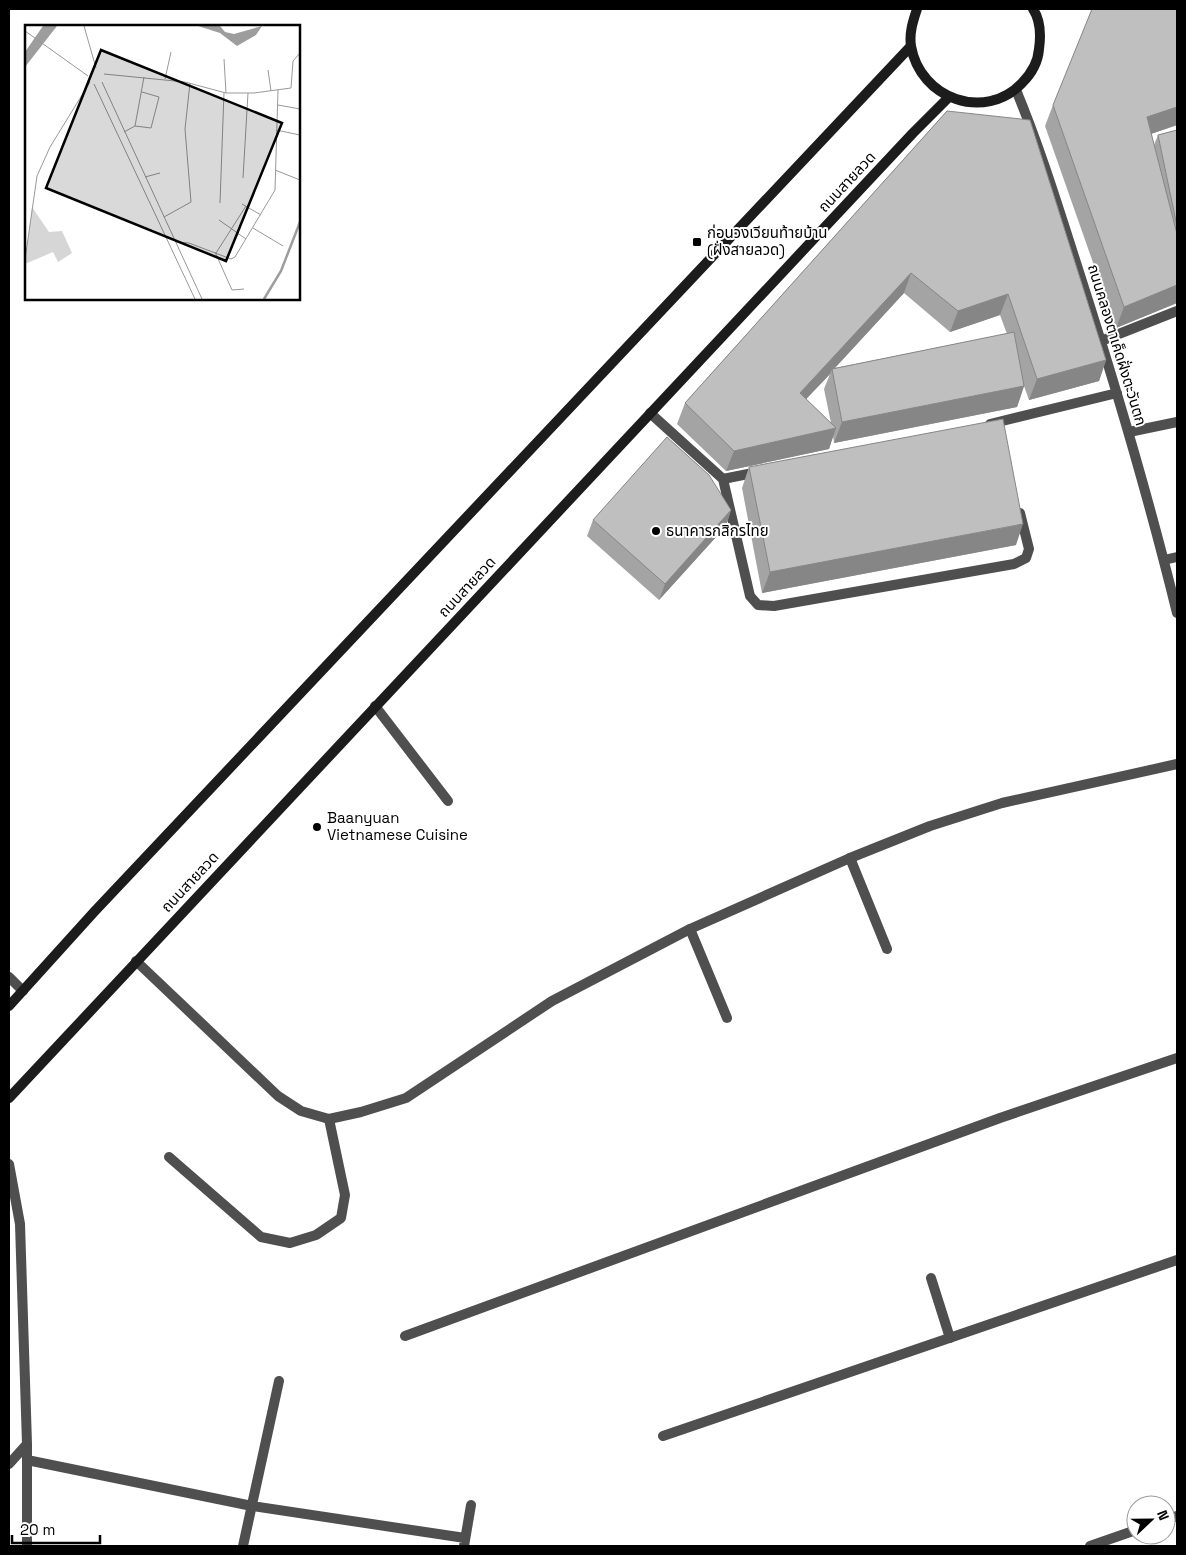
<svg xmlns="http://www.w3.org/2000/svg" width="1186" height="1555" font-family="'Space Grotesk','Noto Sans Thai',sans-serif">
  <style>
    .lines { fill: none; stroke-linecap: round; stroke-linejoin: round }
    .lane { stroke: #4f4f4f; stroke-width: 10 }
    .street { stroke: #4f4f4f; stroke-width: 10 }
    .secondary { stroke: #1c1c1c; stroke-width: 10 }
    .wall { fill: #a4a4a4; fill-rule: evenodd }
    .shaded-wall { fill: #868686 }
    .building { fill: #bfbfbf; stroke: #868686 }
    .poi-dot { fill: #000; stroke: #fff; stroke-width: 2 }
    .labels { text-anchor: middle; stroke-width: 4; stroke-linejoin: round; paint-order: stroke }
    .street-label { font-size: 15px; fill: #000; stroke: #fff }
    .poi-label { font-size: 15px; fill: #000; stroke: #fff; text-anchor: start }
    .inset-river { fill: none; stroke: #9d9d9d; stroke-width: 2.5 }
    .inset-road { fill: none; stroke: #999; stroke-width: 1 }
    .view { fill: #000; fill-opacity: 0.15; stroke: #000; stroke-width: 2.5 }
    .inset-edge { fill: none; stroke: #000; stroke-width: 2.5 }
  </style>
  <rect width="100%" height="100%" fill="#fff"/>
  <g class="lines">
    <path class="lane" d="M1101 341 1177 311
      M1129 432 1177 422
      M850 858 887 949
      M690 929 727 1018
      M9 977 23 991
      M169 1157 261 1237 290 1243 316 1235 341 1218 345 1195 329 1119
      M931 1278 950 1338"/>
    <path class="street" d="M1016 90C1041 150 1060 213 1080 275 1116 387 1149 499 1177 613
      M650 413 723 479 758 472
      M990 424 1117 393
      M723 479 750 596 758 605 774 606 1014 564 1026 558 1029 549 1020 513
      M1164 560 1177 557
      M375 706 448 801
      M136 961 278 1096 301 1111 329 1119 361 1112 406 1098 552 1001 690 929 850 858 930 826 1002 803 1177 764
      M9 1164 20 1224 27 1444V1546
      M405 1336 1000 1118 1177 1058
      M663 1436 1177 1260
      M27 1460 252 1506 465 1538
      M9 1464 27 1444
      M1166 1520 1177 1516
      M243 1546 279 1381
      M464 1546 471 1505
      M1090 1546 1136 1530"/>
    <path class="secondary" d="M917 9C913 21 909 33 911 46 920 99 985 122 1022 83 1031 74 1038 62 1039 49 1041 35 1041 21 1033 9
      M9 1006 94 912 911 46
      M9 1098 913 133 949 97"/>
  </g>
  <path class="wall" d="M1177 9V125L1151 134 1154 145 1158 135 1177 130V303L1116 328 1045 126 1053 105Z
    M947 111 1106 360 1099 381 1029 400 1024 386 1017 407 834 443 833 436 829 449 726 471 677 424 685 403ZM904 293 950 332 1000 315 1007 334 835 368ZM830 374 824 389 831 423 806 399Z
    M749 467 1016 545 762 593 742 488Z
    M731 510 726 526 659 600 587 536 593 520Z"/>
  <path class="shaded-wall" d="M1177 107V125L1139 138 1147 117Z
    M911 273 904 293 832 371V369L830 374 792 414 800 393Z
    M1177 285V303L1116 328 1124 307Z
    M1008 294 1000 315 950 332 958 311Z
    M1106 360 1099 381 1029 400 1037 379Z
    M1024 386 1017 407 834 443 842 422Z
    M836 428 829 449 726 471 734 451Z
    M731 510 726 526 659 600 665 584Z
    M1023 524 1016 545 762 593 770 572Z"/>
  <path class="building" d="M1092 9H1177V107L1147 117 1177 234V285L1124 307 1053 105Z
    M947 111 1030 120 1106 360 1037 379 1008 294 958 311 911 273 800 393 836 428 734 451 685 403Z
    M1177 130V226L1158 135Z
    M1014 332 1024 386 842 422 832 369Z
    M1003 419 1023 524 770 572 749 467Z
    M667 437 709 475 731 510 665 584 593 520Z"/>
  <g class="poi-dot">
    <rect x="692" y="237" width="10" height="10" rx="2.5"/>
    <circle cx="656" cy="531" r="5"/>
    <circle cx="317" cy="827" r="5"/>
  </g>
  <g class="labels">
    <g class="street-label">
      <text transform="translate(847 182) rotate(-47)" y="5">ถนนสายลวด</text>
      <text transform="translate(1117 345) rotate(73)" y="5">ถนนคลองตาเค็ดฝั่งตะวันตก</text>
      <text transform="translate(467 587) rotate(-47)" y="5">ถนนสายลวด</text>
      <text transform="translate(190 882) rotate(-47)" y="5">ถนนสายลวด</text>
    </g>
    <g class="poi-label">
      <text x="707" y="238">ก่อนวงเวียนท้ายบ้าน<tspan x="707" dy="17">(ฝั่งสายลวด)</tspan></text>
      <text x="666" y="536">ธนาคารกสิกรไทย</text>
      <text x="327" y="823">Baanyuan<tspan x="327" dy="17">Vietnamese Cuisine</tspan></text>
    </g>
  </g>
  <g transform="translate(25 25)">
    <rect width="275" height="275" fill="#fff"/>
    <path d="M7 182 24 207 37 206 47 228 33 237 28 227 0 239Z" fill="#d6d6d6"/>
    <path d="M18 1H32L0 42V27ZM173 1H195L200 7 209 9 237 1 231 10 212 21 195 8Z" fill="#9d9d9d"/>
    <path class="inset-river" d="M239 274 256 246 275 197"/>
    <path class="inset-road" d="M59 1 71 43M0 6 63 51M199 34 201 68M243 45 246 66M79 49 160 57 201 68H229L266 63 268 36 275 28M140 54 146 27M77 57 177 274M69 59 170 274M253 80 275 84M110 101 126 103 134 72 117 67M251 105 275 110M99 107 110 101 119 52M250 145 275 155M120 152 135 148M218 153 223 68M195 178 199 67M217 179 236 190M139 192 166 177 160 104 165 58M194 195 221 214M228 203 258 221M151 217 164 218 206 234 210 232 250 165 253 65M190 227 207 265 219 264M191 228 221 181M0 235 12 151 25 122 65 57"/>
    <path class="view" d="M76 25 257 98 201 236 21 163Z"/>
    <rect width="275" height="275" class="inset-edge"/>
  </g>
  <rect width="1186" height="1555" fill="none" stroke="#000000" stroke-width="20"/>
  <g transform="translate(1151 1520) rotate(68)"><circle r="24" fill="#ffffff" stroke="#999999"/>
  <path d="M0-4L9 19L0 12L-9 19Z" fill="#000000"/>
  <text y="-8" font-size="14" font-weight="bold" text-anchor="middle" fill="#000000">N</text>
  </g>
  <path d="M12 1535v8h88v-8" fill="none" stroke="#000000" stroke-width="2.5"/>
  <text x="20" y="1535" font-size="15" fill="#000000" stroke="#ffffff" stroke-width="4" paint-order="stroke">20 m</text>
</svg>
